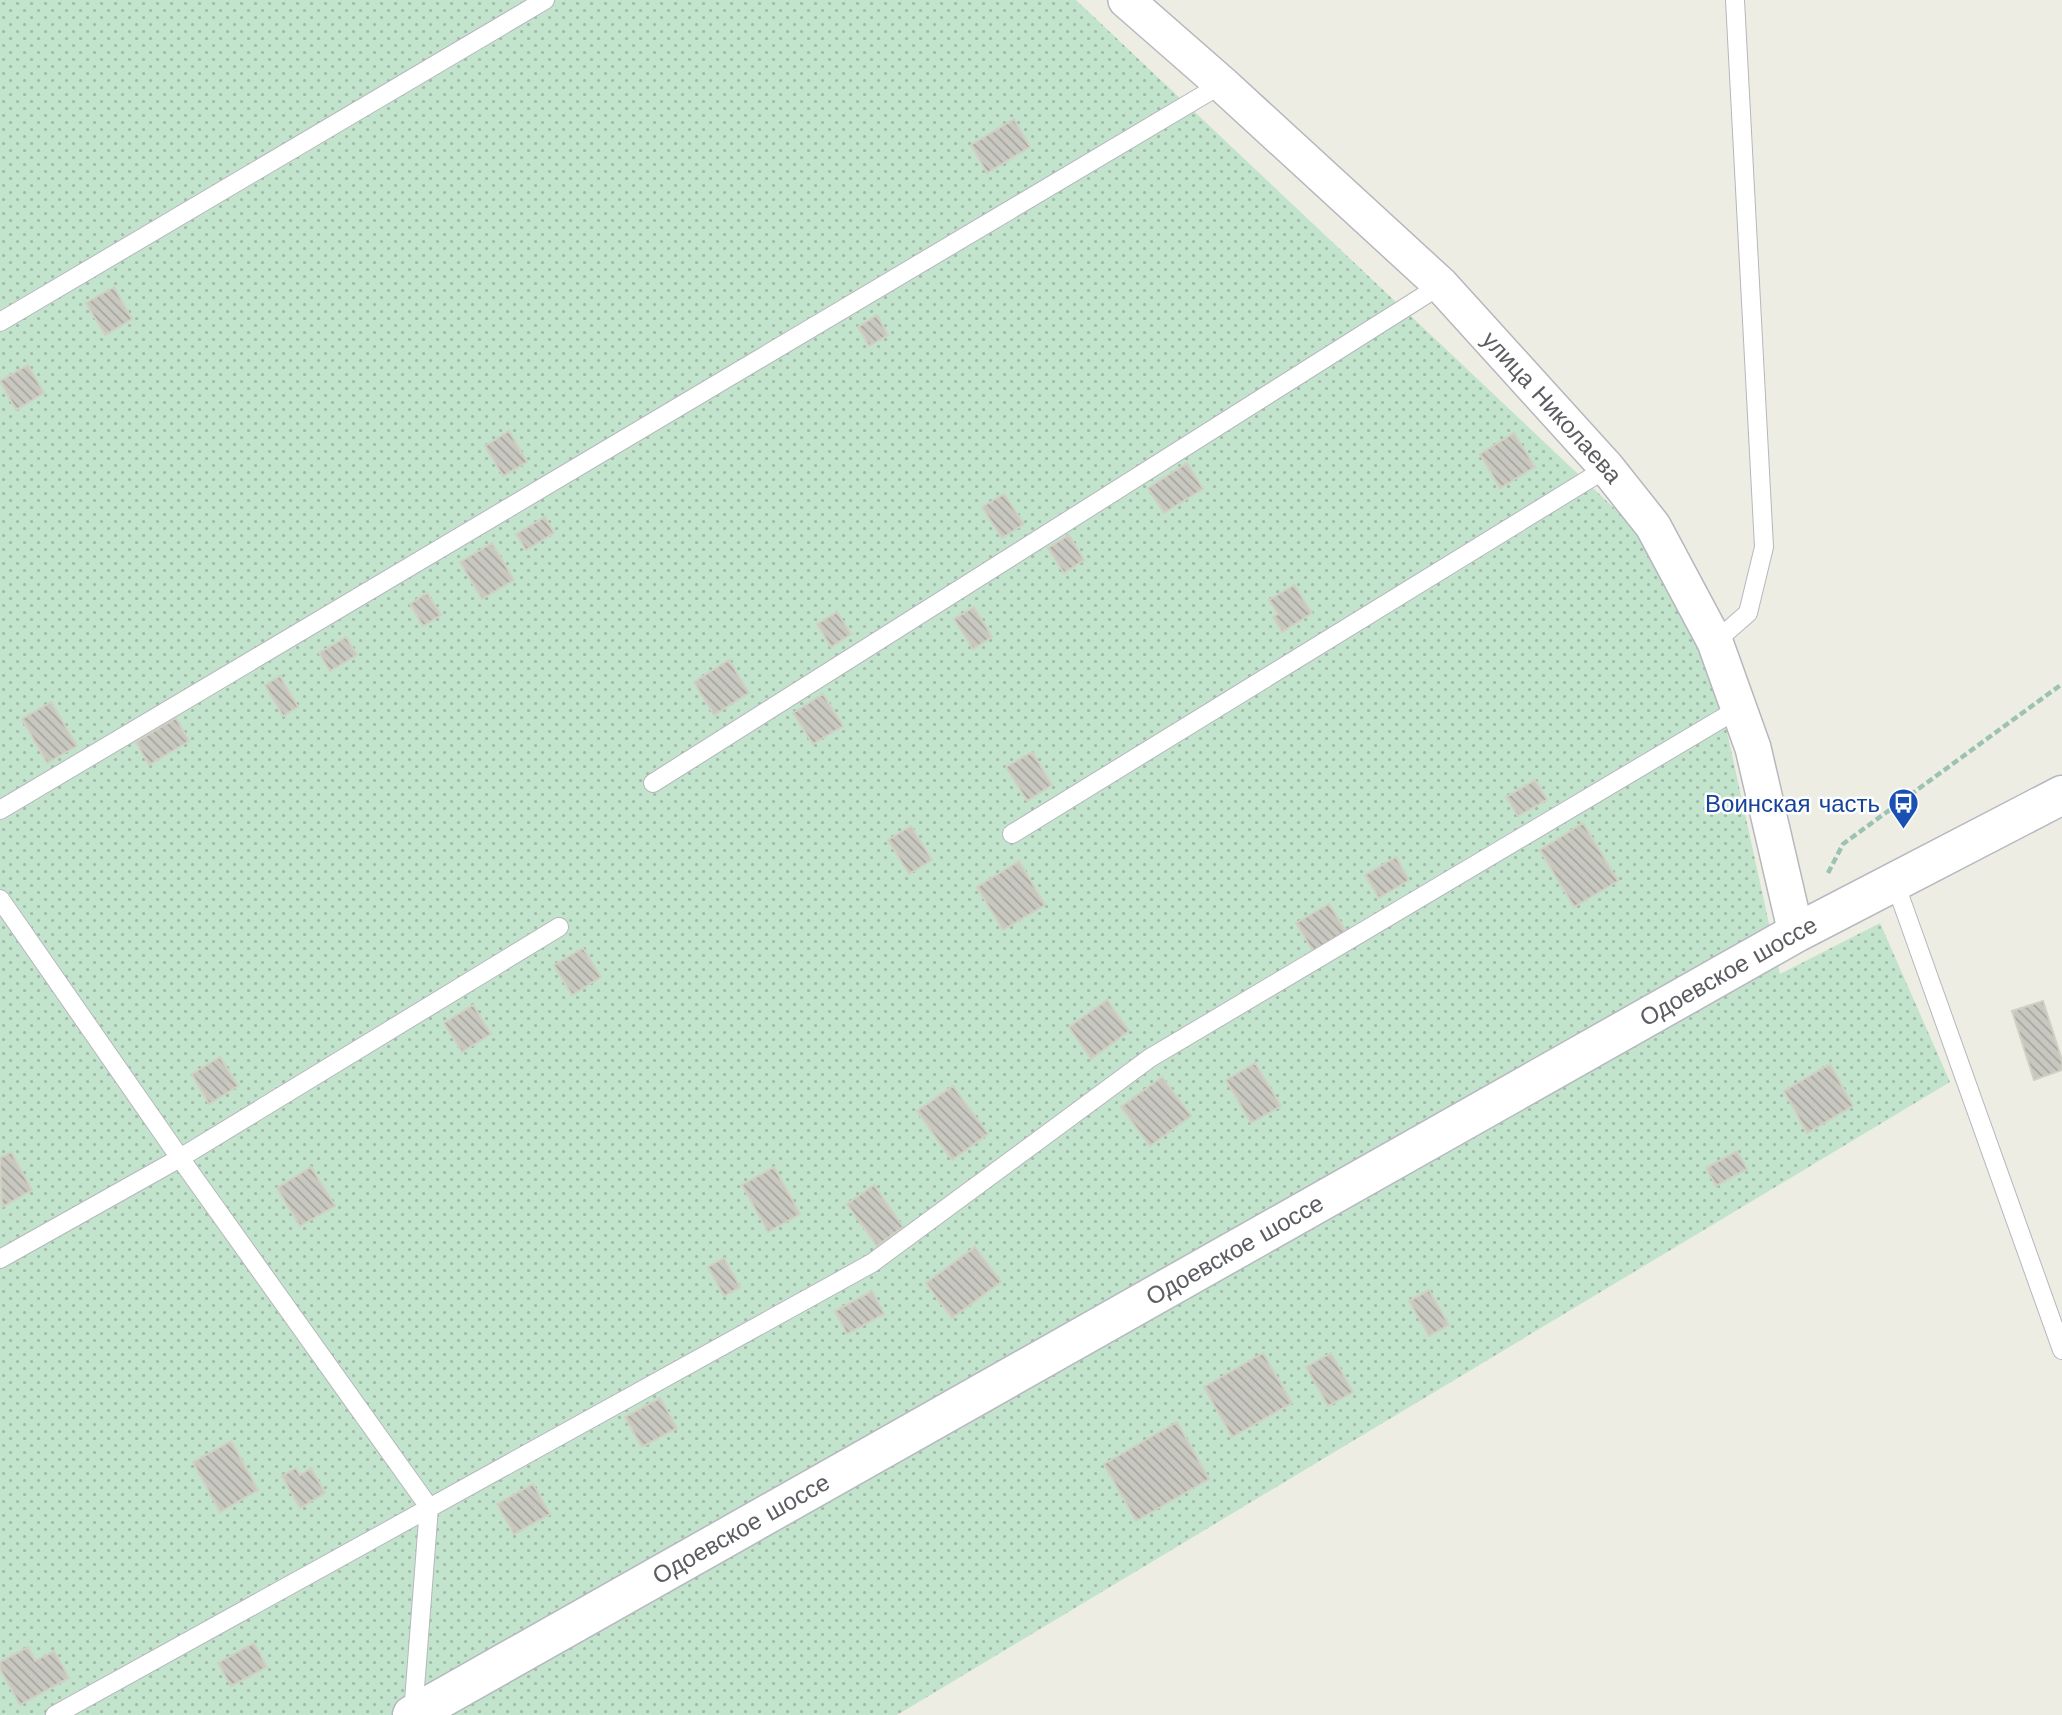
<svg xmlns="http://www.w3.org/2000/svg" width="2062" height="1715" font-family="'Work Sans',sans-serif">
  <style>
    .garden { fill: url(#garden-dots) }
    .building { fill: url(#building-back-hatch); stroke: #d1d1c3; stroke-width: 2 }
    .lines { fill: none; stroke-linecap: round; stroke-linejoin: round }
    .lane-casing { stroke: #b6b7bd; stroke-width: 20 }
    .street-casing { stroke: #b6b7bd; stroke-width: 38 }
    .secondary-casing { stroke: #b7b8bf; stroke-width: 41 }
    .path { stroke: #9cc3b2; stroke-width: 4.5; stroke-dasharray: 7 3.5; stroke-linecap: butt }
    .lane { stroke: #fff; stroke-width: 18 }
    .street { stroke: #fff; stroke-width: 35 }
    .secondary { stroke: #fff; stroke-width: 38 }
    .labels { text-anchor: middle; stroke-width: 5; stroke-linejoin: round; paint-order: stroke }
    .street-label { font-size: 24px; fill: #5c5d63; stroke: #fff }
    .transit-label { font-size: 24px; fill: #164399; stroke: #fff; text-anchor: end }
  </style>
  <defs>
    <pattern id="garden-dots" width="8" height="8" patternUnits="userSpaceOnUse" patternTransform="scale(1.75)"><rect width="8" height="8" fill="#c2e3cc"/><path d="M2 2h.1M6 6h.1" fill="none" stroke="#a1bba9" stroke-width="1.8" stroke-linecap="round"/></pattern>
    <pattern id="building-back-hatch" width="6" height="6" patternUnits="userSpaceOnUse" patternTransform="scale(1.75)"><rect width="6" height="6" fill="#c9c8c0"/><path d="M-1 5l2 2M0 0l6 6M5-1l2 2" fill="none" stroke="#a6a6a0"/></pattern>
  </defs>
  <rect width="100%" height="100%" fill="#edede4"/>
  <path class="garden" d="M0 0H1076L1631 524 1708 645 1780 974 1880 923 1950 1082 897 1715H0Z"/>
  <path class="building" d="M1014 119 1030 147 987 173 971 145Z
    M114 287 132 319 105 335 86 303Z
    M877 315 888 335 869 346 858 327Z
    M28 365 44 393 16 410 0 381Z
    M509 431 527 462 503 476 485 446Z
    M1514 433 1535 467 1500 488 1480 454Z
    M1187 463 1203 489 1164 513 1148 488Z
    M1004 494 1024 524 1002 538 982 507Z
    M545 517 554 533 526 550 516 534Z
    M1069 535 1084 560 1064 573 1048 548Z
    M492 543 514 580 482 599 460 562Z
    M1294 585 1312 613 1282 632 1273 617 1278 614 1269 600Z
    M427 593 441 615 423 626 410 604Z
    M974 607 992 637 973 649 954 619Z
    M837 612 851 634 831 647 817 624Z
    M346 637 357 655 330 671 319 653Z
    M729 660 749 693 714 715 694 682Z
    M280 676 298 707 283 716 265 685Z
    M823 694 843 726 813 744 793 713Z
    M51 702 77 746 47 763 22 719Z
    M176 718 189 741 149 765 136 742Z
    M1032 752 1052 785 1027 801 1006 767Z
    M1535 780 1547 800 1518 816 1506 797Z
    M1583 823 1618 881 1574 907 1540 850Z
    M911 826 932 860 909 874 888 840Z
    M1396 857 1409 880 1379 898 1365 875Z
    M1019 861 1045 905 1003 930 977 887Z
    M1329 904 1346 931 1313 951 1296 923Z
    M583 948 601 977 572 995 554 965Z
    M1107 1000 1129 1031 1091 1059 1069 1027Z
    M2043 1001 2062 1060V1070L2034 1080 2012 1011Z
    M473 1005 491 1034 462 1052 444 1023Z
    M220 1057 238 1086 209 1104 192 1074Z
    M1255 1063 1281 1106 1251 1123 1226 1080Z
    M1830 1064 1853 1106 1807 1133 1784 1091Z
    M1162 1077 1191 1116 1150 1146 1121 1107Z
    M953 1086 988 1134 952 1160 917 1111Z
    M1737 1151 1747 1169 1716 1186 1706 1168Z
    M11 1152 32 1190 2 1207 0 1158Z
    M311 1167 335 1206 300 1226 277 1188Z
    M774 1167 800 1214 768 1232 742 1185Z
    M874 1185 903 1227 877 1246 847 1204Z
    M975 1247 1001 1282 952 1318 926 1283Z
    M724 1258 740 1287 724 1296 708 1267Z
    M1429 1290 1449 1325 1429 1336 1409 1301Z
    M872 1291 884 1314 847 1334 835 1311Z
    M1263 1353 1292 1403 1232 1437 1204 1387Z
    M1331 1353 1353 1392 1328 1406 1306 1367Z
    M660 1398 677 1428 642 1447 625 1417Z
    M1177 1422 1209 1479 1136 1521 1104 1464Z
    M231 1441 258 1490 220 1512 193 1462Z
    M296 1468 300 1475 311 1468 325 1493 300 1508 282 1476Z
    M533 1484 550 1514 514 1534 497 1504Z
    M254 1643 267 1667 231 1686 218 1663Z
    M28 1647 35 1661 54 1651 69 1678 20 1705 0 1669V1662Z"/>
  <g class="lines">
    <defs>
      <path id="lane" d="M0 322 545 0
        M1715 642 1748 613 1764 547 1735 0
        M653 783 1441 285
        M0 810 1222 84
        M1012 834 1607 468
        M1895 883 2062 1350
        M0 899 180 1158 429 1507 413 1714
        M0 1259 180 1158 559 927
        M55 1715 872 1263 1150 1058 1738 709"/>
      <g id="street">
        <path id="s1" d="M1126 0 1222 84 1441 285 1607 468 1653 526 1715 642 1753 748 1796 933"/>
      </g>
      <g id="secondary">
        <path id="s2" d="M412 1715 1796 933 2062 795"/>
      </g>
    </defs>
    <use href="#lane" class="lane-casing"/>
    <use href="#street" class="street-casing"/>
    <use href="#secondary" class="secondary-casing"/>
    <path class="path" d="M1828 873 1843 844 2062 684"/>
    <use href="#lane" class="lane"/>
    <use href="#street" class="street"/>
    <use href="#secondary" class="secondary"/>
  </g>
  <defs>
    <symbol id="bus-pin" viewBox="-11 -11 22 30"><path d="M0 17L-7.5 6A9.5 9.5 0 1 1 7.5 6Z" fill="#1a4fb4" stroke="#fff"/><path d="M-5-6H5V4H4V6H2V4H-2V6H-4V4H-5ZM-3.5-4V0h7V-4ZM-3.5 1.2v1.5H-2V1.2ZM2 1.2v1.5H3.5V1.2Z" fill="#fff"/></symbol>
  </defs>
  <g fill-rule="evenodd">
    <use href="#bus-pin" x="1886" y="786" width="35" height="47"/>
  </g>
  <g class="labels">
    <g class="street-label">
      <text dy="8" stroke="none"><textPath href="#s1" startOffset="590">улица Николаева</textPath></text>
      <text dy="8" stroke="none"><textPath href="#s2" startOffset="1512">Одоевское шоссе</textPath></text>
      <text dy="8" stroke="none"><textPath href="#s2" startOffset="945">Одоевское шоссе</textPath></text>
      <text dy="8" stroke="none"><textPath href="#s2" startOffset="378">Одоевское шоссе</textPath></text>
    </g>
    <g class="transit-label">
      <text x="1880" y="812">Воинская часть</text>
    </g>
  </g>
</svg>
